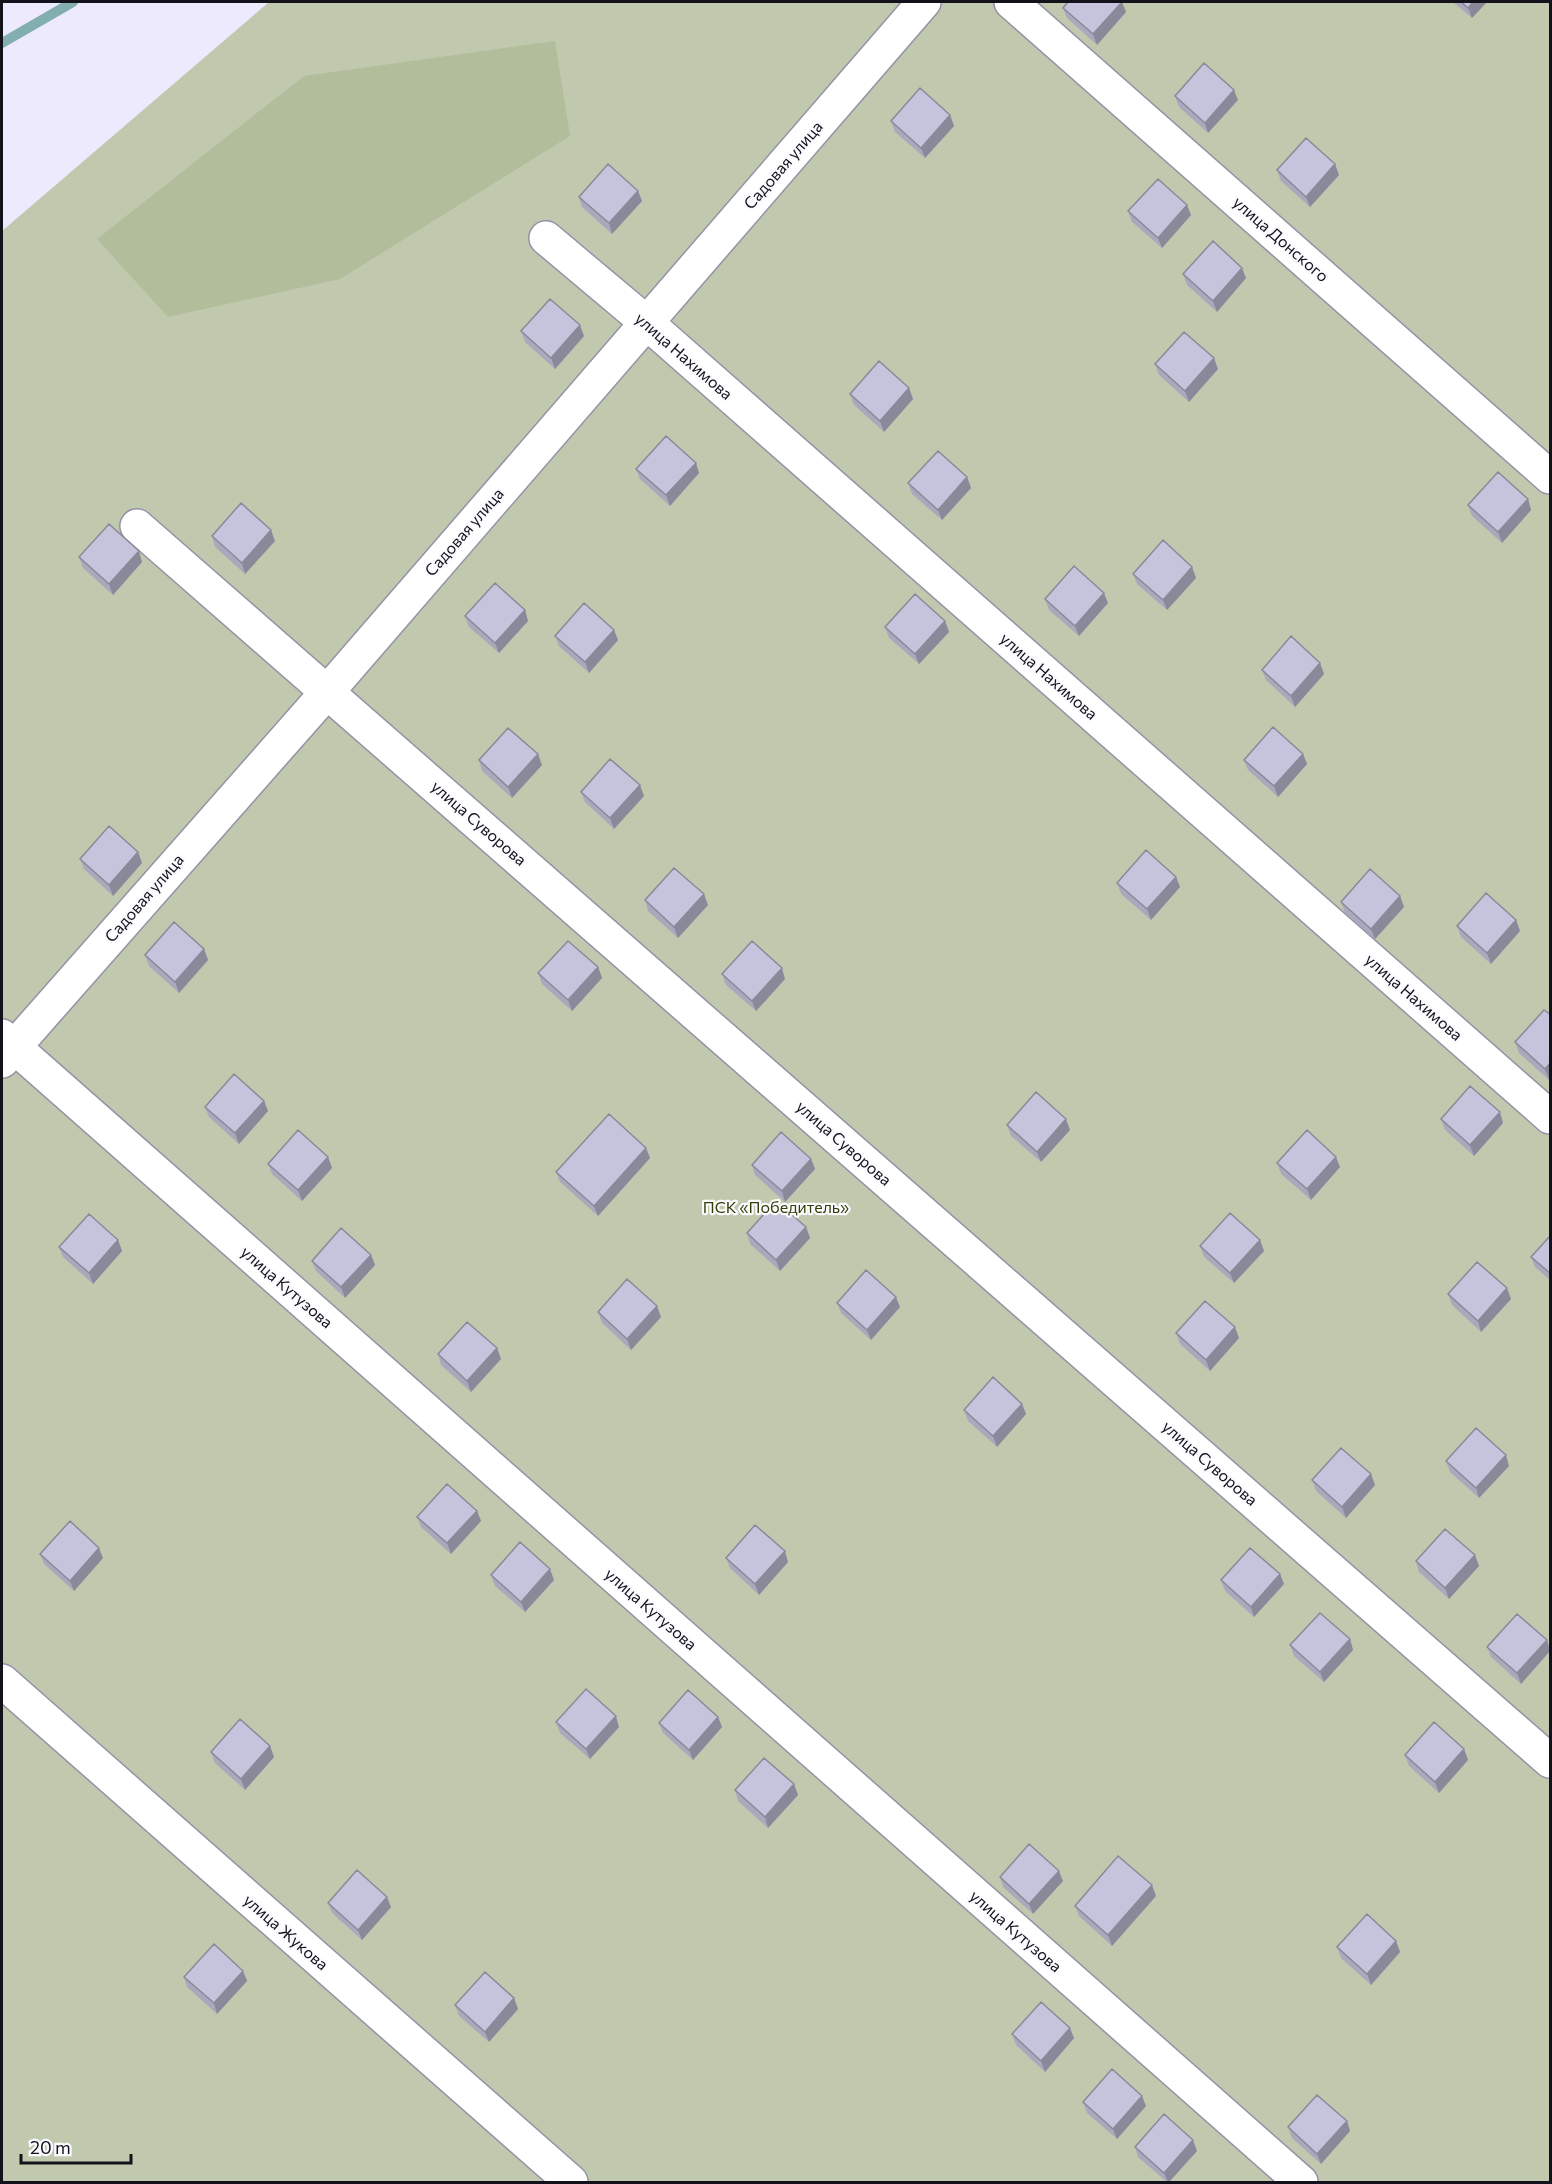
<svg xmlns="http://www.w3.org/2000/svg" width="1552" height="2184" font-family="Commissioner,sans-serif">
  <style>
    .green { fill: #c0c9ad }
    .forest { fill: #b2bd9c }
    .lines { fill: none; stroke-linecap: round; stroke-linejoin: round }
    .stream { stroke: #82aeb0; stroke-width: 10 }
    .minor-casing { stroke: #9591a7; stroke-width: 36 }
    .minor { stroke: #fff; stroke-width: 33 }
    .wall { fill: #a9a9bd }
    .shaded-wall { fill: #8a899a }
    .building { fill: #c5c4dc; stroke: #8a899a; stroke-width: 1.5 }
    .labels { text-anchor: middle; stroke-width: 4.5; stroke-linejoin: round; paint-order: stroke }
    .street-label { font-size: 16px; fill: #13121a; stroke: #fbfaff }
    .park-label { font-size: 16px; fill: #313e06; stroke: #fbfaff }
  </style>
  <rect width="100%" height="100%" fill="#eeeafe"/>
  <path class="green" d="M269 2H1550V2182H2V231Z"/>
  <path class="forest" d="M555 41 570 136 340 279 168 317 97 239 304 76Z"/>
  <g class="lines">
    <path class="stream" d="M2 43 73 2"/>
    <defs>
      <path id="minor" d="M1011 2 1550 477
        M546 238 646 322 1550 1117
        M137 526 1550 1761
        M2 1036 1301 2182
        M2 1061 328 691 924 2
        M2 1681 571 2182"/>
    </defs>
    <use href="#minor" class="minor-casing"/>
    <use href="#minor" class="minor"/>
  </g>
  <path class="wall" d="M1453 2H1487L1472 18Z
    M1063 8 1126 12 1097 45 1067 18Z
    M1175 96 1238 100 1208 133 1179 107Z
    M950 115 954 126 925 158 895 132 891 121Z
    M1335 164 1339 175 1310 207 1281 181 1277 170Z
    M638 191 642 201 612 234 582 207 579 197Z
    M1128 211 1191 215 1162 248 1132 222Z
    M1183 274 1246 278 1217 312 1187 285Z
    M521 331 584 336 555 369 525 342Z
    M1155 364 1218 369 1189 402 1159 375Z
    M909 388 913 399 884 432 854 405 850 394Z
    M696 463 699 473 670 506 640 479 636 469Z
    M967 477 971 488 942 520 912 494 908 483Z
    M1528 499 1531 510 1502 543 1472 516 1468 505Z
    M212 536 275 541 245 574 215 547Z
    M79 557 142 562 113 595 83 568Z
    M1192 567 1196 578 1167 610 1137 584 1133 574Z
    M1045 599 1108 603 1079 636 1049 610Z
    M525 610 528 621 499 653 469 627 465 616Z
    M945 621 949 632 919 664 889 638 885 627Z
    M614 630 618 640 589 673 559 646 555 636Z
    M1320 663 1324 674 1295 707 1266 680 1262 670Z
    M1303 754 1307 764 1278 797 1248 770 1244 760Z
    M479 760 542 765 512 798 482 771Z
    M581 792 644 796 614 829 585 802Z
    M138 852 142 863 113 896 84 869 80 859Z
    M1176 877 1180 887 1151 920 1121 894 1117 883Z
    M1400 896 1404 907 1375 939 1345 913 1341 902Z
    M645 900 708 905 678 938 648 911Z
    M1516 920 1520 931 1491 964 1461 937 1457 926Z
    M204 949 208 960 179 993 149 966 145 955Z
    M598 967 602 978 572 1011 542 984 538 973Z
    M722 974 785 979 756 1011 726 985Z
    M1551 1015 1549 1080 1519 1053 1515 1042Z
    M264 1101 268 1111 239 1144 209 1117 205 1107Z
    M1441 1119 1503 1123 1474 1156 1445 1130Z
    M1007 1125 1070 1130 1041 1162 1011 1136Z
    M646 1148 650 1158 598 1216 560 1182 556 1172Z
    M328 1157 332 1168 302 1201 272 1174 268 1164Z
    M811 1159 815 1169 785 1202 755 1175 752 1165Z
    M1277 1163 1340 1167 1311 1200 1281 1174Z
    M806 1227 810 1238 780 1271 750 1244 747 1233Z
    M1551 1235V1281L1535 1267 1531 1257Z
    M118 1240 122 1251 93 1284 63 1257 59 1247Z
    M1260 1240 1264 1251 1234 1283 1204 1257 1200 1246Z
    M371 1255 375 1265 345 1298 316 1271 312 1261Z
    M1448 1294 1511 1299 1481 1332 1452 1305Z
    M837 1303 900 1307 871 1340 841 1313Z
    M598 1312 661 1317 631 1350 602 1323Z
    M1176 1333 1239 1338 1210 1371 1180 1344Z
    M497 1348 501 1359 471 1392 441 1365 438 1354Z
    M1022 1404 1026 1414 997 1447 968 1421 964 1410Z
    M1446 1461 1509 1466 1479 1498 1450 1472Z
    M1371 1474 1375 1485 1346 1518 1316 1491 1312 1480Z
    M477 1511 481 1521 451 1554 421 1527 417 1517Z
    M40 1554 103 1558 74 1591 44 1564Z
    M1475 1555 1479 1566 1449 1599 1419 1572 1416 1561Z
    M726 1558 788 1562 759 1595 730 1568Z
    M1280 1574 1284 1584 1254 1617 1225 1591 1221 1580Z
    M491 1575 554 1580 525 1612 495 1586Z
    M1350 1639 1353 1650 1324 1682 1294 1656 1290 1645Z
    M1547 1640 1550 1651 1521 1684 1491 1657 1487 1647Z
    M718 1717 722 1727 693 1760 663 1733 659 1723Z
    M556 1722 619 1727 590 1759 560 1733Z
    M270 1746 274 1757 245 1790 215 1763 211 1752Z
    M1464 1749 1468 1760 1439 1793 1409 1766 1405 1755Z
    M794 1784 798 1795 768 1828 738 1801 735 1790Z
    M1000 1877 1063 1881 1033 1914 1003 1887Z
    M1156 1896 1112 1946 1079 1916 1075 1906Z
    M328 1903 391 1907 362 1940 332 1913Z
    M1396 1941 1400 1952 1371 1985 1341 1958 1337 1947Z
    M243 1971 247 1981 217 2014 187 1987 184 1977Z
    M514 1998 518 2009 489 2042 459 2016 455 2005Z
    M1012 2034 1074 2038 1045 2072 1016 2045Z
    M1083 2102 1146 2106 1117 2139 1087 2113Z
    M1347 2121 1350 2131 1321 2164 1292 2138 1288 2127Z
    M1135 2147 1197 2151 1169 2182H1167L1138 2157Z"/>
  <path class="shaded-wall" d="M1122 2 1126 12 1097 45 1093 34Z
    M1473 2H1487L1472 18 1468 8Z
    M1234 90 1238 100 1208 133 1205 123Z
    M950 115 954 126 925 158 921 148Z
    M1335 164 1339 175 1310 207 1306 197Z
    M638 191 642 201 612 234 609 223Z
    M1187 205 1191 215 1162 248 1158 238Z
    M1242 268 1246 278 1217 312 1213 301Z
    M580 325 584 336 555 369 551 358Z
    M1214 358 1218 369 1189 402 1185 391Z
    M909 388 913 399 884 432 880 421Z
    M696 463 699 473 670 506 666 495Z
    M967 477 971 488 942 520 938 510Z
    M1528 499 1531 510 1502 543 1498 532Z
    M271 530 275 541 245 574 242 563Z
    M139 551 142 562 113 595 109 584Z
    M1192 567 1196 578 1167 610 1163 600Z
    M1104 593 1108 603 1079 636 1075 626Z
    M525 610 528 621 499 653 495 643Z
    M945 621 949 632 919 664 915 654Z
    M614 630 618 640 589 673 585 662Z
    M1320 663 1324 674 1295 707 1291 696Z
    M538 754 542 765 512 798 508 787Z
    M1303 754 1307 764 1278 797 1274 786Z
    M640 785 644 796 614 829 610 818Z
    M138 852 142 863 113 896 109 885Z
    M1176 877 1180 887 1151 920 1147 909Z
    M704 894 708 905 678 938 674 927Z
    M1400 896 1404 907 1375 939 1371 929Z
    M1516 920 1520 931 1491 964 1487 953Z
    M204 949 208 960 179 993 175 982Z
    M598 967 602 978 572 1011 568 1000Z
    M782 968 785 979 756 1011 752 1001Z
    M1551 1062V1077L1549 1080 1545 1069Z
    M264 1101 268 1111 239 1144 235 1133Z
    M1500 1112 1503 1123 1474 1156 1470 1145Z
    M1066 1119 1070 1130 1041 1162 1037 1152Z
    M646 1148 650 1158 598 1216 594 1206Z
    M328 1157 332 1168 302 1201 298 1190Z
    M1336 1157 1340 1167 1311 1200 1307 1189Z
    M811 1159 815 1169 785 1202 782 1191Z
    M806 1227 810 1238 780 1271 776 1260Z
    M118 1240 122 1251 93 1284 89 1273Z
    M1260 1240 1264 1251 1234 1283 1230 1273Z
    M371 1255 375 1265 345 1298 341 1287Z
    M1507 1288 1511 1299 1481 1332 1478 1321Z
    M896 1297 900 1307 871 1340 867 1330Z
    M657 1306 661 1317 631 1350 627 1339Z
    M1235 1327 1239 1338 1210 1371 1206 1360Z
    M497 1348 501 1359 471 1392 467 1381Z
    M1022 1404 1026 1414 997 1447 993 1436Z
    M1506 1455 1509 1466 1479 1498 1476 1488Z
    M1371 1474 1375 1485 1346 1518 1342 1507Z
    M477 1511 481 1521 451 1554 447 1543Z
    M99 1548 103 1558 74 1591 70 1581Z
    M785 1551 788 1562 759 1595 755 1584Z
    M1475 1555 1479 1566 1449 1599 1445 1588Z
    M550 1569 554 1580 525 1612 521 1602Z
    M1280 1574 1284 1584 1254 1617 1251 1607Z
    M1350 1639 1353 1650 1324 1682 1320 1672Z
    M1547 1640 1550 1651 1521 1684 1517 1673Z
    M616 1716 619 1727 590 1759 586 1749Z
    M718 1717 722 1727 693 1760 689 1750Z
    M270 1746 274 1757 245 1790 241 1779Z
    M1464 1749 1468 1760 1439 1793 1435 1782Z
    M794 1784 798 1795 768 1828 765 1817Z
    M1059 1871 1063 1881 1033 1914 1029 1904Z
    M1152 1885 1156 1896 1112 1946 1108 1935Z
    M387 1897 391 1907 362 1940 358 1930Z
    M1396 1941 1400 1952 1371 1985 1367 1974Z
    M243 1971 247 1981 217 2014 214 2003Z
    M514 1998 518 2009 489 2042 485 2032Z
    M1070 2028 1074 2038 1045 2072 1041 2061Z
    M1142 2096 1146 2106 1117 2139 1113 2129Z
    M1347 2121 1350 2131 1321 2164 1317 2154Z
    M1193 2140 1197 2151 1169 2182H1168L1164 2173Z"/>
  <path class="building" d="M1068 2H1122L1093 34 1063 8Z
    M1461 2H1473L1468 8Z
    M1204 63 1234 90 1205 123 1175 96Z
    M920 88 950 115 921 148 891 121Z
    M1306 138 1335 164 1306 197 1277 170Z
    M608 164 638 191 609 223 579 197Z
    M1158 179 1187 205 1158 238 1128 211Z
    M1213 241 1242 268 1213 301 1183 274Z
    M550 299 580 325 551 358 521 331Z
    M1184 332 1214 358 1185 391 1155 364Z
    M879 361 909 388 880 421 850 394Z
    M666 436 696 463 666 495 636 469Z
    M938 451 967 477 938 510 908 483Z
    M1498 472 1528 499 1498 532 1468 505Z
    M241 503 271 530 242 563 212 536Z
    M109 524 139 551 109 584 79 557Z
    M1163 540 1192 567 1163 600 1133 574Z
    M1074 566 1104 593 1075 626 1045 599Z
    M495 583 525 610 495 643 465 616Z
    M915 594 945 621 915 654 885 627Z
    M584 603 614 630 585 662 555 636Z
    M1291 636 1320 663 1291 696 1262 670Z
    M1273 727 1303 754 1274 786 1244 760Z
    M508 728 538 754 508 787 479 760Z
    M610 759 640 785 610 818 581 792Z
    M109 826 138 852 109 885 80 859Z
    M1146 850 1176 877 1147 909 1117 883Z
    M674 868 704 894 674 927 645 900Z
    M1370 869 1400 896 1371 929 1341 902Z
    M1486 893 1516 920 1487 953 1457 926Z
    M174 922 204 949 175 982 145 955Z
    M568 941 598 967 568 1000 538 973Z
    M752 941 782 968 752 1001 722 974Z
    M1544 1010 1551 1015V1062L1545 1069 1515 1042Z
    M234 1074 264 1101 235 1133 205 1107Z
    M1470 1086 1500 1112 1470 1145 1441 1119Z
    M1036 1092 1066 1119 1037 1152 1007 1125Z
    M609 1114 646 1148 594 1206 556 1172Z
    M298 1130 328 1157 298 1190 268 1164Z
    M1307 1130 1336 1157 1307 1189 1277 1163Z
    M781 1132 811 1159 782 1191 752 1165Z
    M776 1201 806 1227 776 1260 747 1233Z
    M1230 1213 1260 1240 1230 1273 1200 1246Z
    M89 1214 118 1240 89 1273 59 1247Z
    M341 1228 371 1255 341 1287 312 1261Z
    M1551 1235V1274L1531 1257Z
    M1477 1262 1507 1288 1478 1321 1448 1294Z
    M866 1270 896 1297 867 1330 837 1303Z
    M627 1279 657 1306 627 1339 598 1312Z
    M1205 1301 1235 1327 1206 1360 1176 1333Z
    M467 1322 497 1348 467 1381 438 1354Z
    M993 1377 1022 1404 993 1436 964 1410Z
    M1476 1428 1506 1455 1476 1488 1446 1461Z
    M1341 1448 1371 1474 1342 1507 1312 1480Z
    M447 1484 477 1511 447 1543 417 1517Z
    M70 1521 99 1548 70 1581 40 1554Z
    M755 1525 785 1551 755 1584 726 1558Z
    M1445 1529 1475 1555 1445 1588 1416 1561Z
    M520 1542 550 1569 521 1602 491 1575Z
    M1250 1548 1280 1574 1251 1607 1221 1580Z
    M1320 1613 1350 1639 1320 1672 1290 1645Z
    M1517 1614 1547 1640 1517 1673 1487 1647Z
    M586 1689 616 1716 586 1749 556 1722Z
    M688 1690 718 1717 689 1750 659 1723Z
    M240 1719 270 1746 241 1779 211 1752Z
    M1434 1722 1464 1749 1435 1782 1405 1755Z
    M764 1758 794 1784 765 1817 735 1790Z
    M1029 1844 1059 1871 1029 1904 1000 1877Z
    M1118 1856 1152 1885 1108 1935 1075 1906Z
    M357 1870 387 1897 358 1930 328 1903Z
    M1367 1914 1396 1941 1367 1974 1337 1947Z
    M214 1944 243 1971 214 2003 184 1977Z
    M485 1972 514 1998 485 2032 455 2005Z
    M1041 2002 1070 2028 1041 2061 1012 2034Z
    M1112 2069 1142 2096 1113 2129 1083 2102Z
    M1317 2095 1347 2121 1317 2154 1288 2127Z
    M1164 2114 1193 2140 1164 2173 1135 2147Z"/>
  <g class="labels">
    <g class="street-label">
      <text transform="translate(783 165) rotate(-49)" y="6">Садовая улица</text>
      <text transform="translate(1281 239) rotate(41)" y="6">улица Донского</text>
      <text transform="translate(684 356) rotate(41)" y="6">улица Нахимова</text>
      <text transform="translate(464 532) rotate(-49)" y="6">Садовая улица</text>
      <text transform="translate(1049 676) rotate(41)" y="6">улица Нахимова</text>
      <text transform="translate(479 823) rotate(41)" y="6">улица Суворова</text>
      <text transform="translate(144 898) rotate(-49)" y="6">Садовая улица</text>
      <text transform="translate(1414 997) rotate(41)" y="6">улица Нахимова</text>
      <text transform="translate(844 1143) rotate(41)" y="6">улица Суворова</text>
      <text transform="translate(287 1287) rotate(41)" y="6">улица Кутузова</text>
      <text transform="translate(1210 1463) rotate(41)" y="6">улица Суворова</text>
      <text transform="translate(651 1609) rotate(41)" y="6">улица Кутузова</text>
      <text transform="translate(1016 1931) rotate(41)" y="6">улица Кутузова</text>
      <text transform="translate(286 1932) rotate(41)" y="6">улица Жукова</text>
    </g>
    <g class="park-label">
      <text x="776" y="1213">ПСК «Победитель»</text>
    </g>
  </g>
  <rect width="1552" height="2184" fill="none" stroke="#13121a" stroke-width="6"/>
  <path d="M21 2154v9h110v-9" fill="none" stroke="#13121a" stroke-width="3"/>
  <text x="30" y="2154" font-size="18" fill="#13121a" stroke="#fbfaff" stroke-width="4.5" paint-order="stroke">20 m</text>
</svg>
